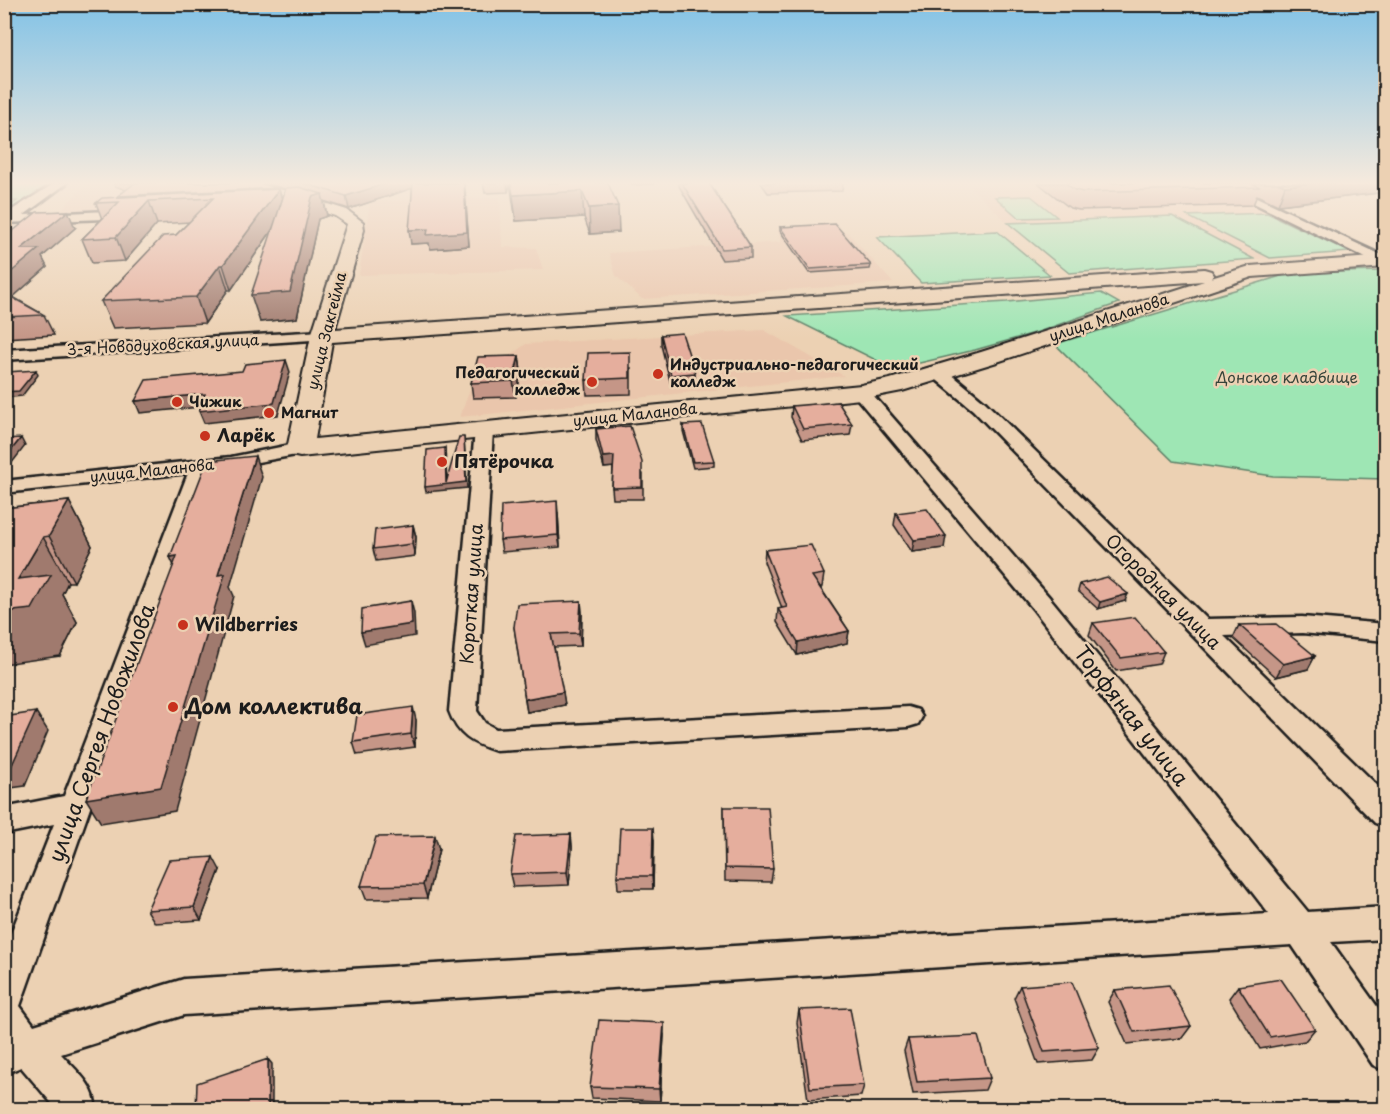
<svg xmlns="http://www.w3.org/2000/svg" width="1390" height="1114" font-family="'Playpen Sans',sans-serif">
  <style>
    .built { fill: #eac6ac }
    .green { fill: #9ee6b4; stroke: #5d8168; stroke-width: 1.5 }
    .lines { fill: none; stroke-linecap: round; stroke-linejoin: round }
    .street-casing { stroke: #1c1c1c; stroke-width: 5 }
    .secondary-casing { stroke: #1c1c1c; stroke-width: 4 }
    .street { fill: #ecd1b3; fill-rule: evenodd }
    .secondary { fill: #ecd1b3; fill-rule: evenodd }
    .wall { fill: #c59687; stroke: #1c1c1c; stroke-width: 1.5 }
    .shaded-wall { fill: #a07a6e; stroke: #1c1c1c; stroke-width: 1.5 }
    .building { fill: #e5ae9d; stroke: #1c1c1c; stroke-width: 1.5 }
    .poi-dot { fill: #c8321e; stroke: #ecd1b3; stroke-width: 2 }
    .labels { text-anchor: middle; stroke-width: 5; stroke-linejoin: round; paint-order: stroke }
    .far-street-label { font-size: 15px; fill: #1c1c1c; stroke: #ecd1b3 }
    .far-poi-label { font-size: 15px; font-weight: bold; fill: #1c1c1c; stroke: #ecd1b3; text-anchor: start }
    .far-park-label { font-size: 15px; fill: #36443a; stroke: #ecd1b3 }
    .poi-label { font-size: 18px; font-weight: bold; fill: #1c1c1c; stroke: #ecd1b3; text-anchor: start }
    .street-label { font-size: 18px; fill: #1c1c1c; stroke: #ecd1b3 }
    .near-poi-label { font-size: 21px; font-weight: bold; fill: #1c1c1c; stroke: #ecd1b3; text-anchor: start }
    .near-street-label { font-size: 21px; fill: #1c1c1c; stroke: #ecd1b3 }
  </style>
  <rect width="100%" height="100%" fill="#ecd1b3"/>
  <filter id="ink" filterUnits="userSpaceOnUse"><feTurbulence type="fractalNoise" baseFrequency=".0167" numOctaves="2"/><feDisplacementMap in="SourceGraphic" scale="12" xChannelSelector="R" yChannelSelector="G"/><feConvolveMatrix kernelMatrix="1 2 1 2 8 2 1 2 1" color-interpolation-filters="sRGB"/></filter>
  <g filter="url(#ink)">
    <path class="built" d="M88 183H213L254 206 58 213Z
      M1053 183H1206L1350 252 1069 273 1008 223 968 185Z
      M500 197 502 247 536 248 543 270 359 275 370 202Z
      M833 227 848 233 893 283 642 299 616 276 609 253 781 242 778 231Z
      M764 330 844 376 460 417 476 372 512 354 526 344Z"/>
    <path class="green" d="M12 183H54L15 213H5V210L17 201H5V187Z
      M1031 196 1057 217 1019 218 995 197Z
      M1267 213 1350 252 1270 258 1187 216Z
      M1172 216 1254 259 1069 273 1008 223Z
      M997 231 1050 275 921 283 877 237Z
      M1385 271V479L1273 476 1173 461 1055 344 1291 273Z
      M1101 293 1119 303 1038 332 975 350 894 369 787 316 1007 302Z"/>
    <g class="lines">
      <defs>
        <path id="street" d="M55 183H67L24 215 129 210 135 214 129 218 4 223V215Z
          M1213 183H1226L1386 257V264H1378Z
          M322 331 330 336 327 339 4 360V350Z
          M938 367 944 368 985 402 1207 619 1302 617 1386 624V641L1302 633 1224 636 1386 794V827L1375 823 973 410 932 376 930 372Z
          M861 387 867 388 1050 598 1308 912 1386 907V939L1331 942 1386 1019V1071L1373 1065 1292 945 184 1015 61 1054C75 1070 97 1086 95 1110H55V1107L21 1067 4 1074V951L54 824 4 834V808L64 796 188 473 4 493V481L231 457 300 443 307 445 310 449 307 453 209 471 20 1006 34 1025 184 979 1269 914 1034 610 855 396 852 392 855 388Z
          M484 424 491 426 493 430 477 711 485 723 496 729 908 707 918 710 922 717 918 724 908 727 496 751C472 743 458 736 449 711L475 430 477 426Z"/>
        <path id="secondary" d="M238 183H260L347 210 363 222 364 230 335 329 1204 269 1211 271 1214 275 1211 278 1250 266 1386 256V267L1252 277 997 362 902 391 861 399 300 457 291 455 287 449 311 336 347 224 335 216 240 186ZM1204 281 981 352 890 379 861 385 315 439 332 342Z"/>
      </defs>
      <use href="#street" class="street-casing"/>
      <use href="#secondary" class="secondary-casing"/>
      <use href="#street" class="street"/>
      <use href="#secondary" class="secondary"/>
    </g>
    <path class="wall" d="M113 183H259L279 189 282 200 285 189 266 183H464L469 246 430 249 429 243 411 244 412 188 349 209 324 201 327 216 318 219 297 318 260 322 273 229 231 290H228L205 323 113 328 101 301 176 235 189 222 157 224 125 261 92 263 82 239 102 219 96 203 119 197 118 196 126 190 115 186Z
      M483 183H510L508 192 485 193Z
      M510 183H608L619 232 590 234 584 217 516 221Z
      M632 183H654V184L632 185Z
      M679 183H709L751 247V258L722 260 679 186Z
      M761 183H843L842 191 768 193Z
      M1038 183H1386V192L1278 205 1257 195 1253 205 1079 210 1070 208Z
      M780 227 871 265 870 269 809 273 780 231Z
      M75 228 42 257 47 267 13 297 44 315 54 335 4 338V238Z
      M661 335 695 373V384L671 385 661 345Z
      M519 356 521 372 516 397 473 398 471 383Z
      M631 368V394L587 395 586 380Z
      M792 406 852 424 850 435 802 440 791 417Z
      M683 425 714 461V466L693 468 683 431Z
      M596 429 643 474V499H613L612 488 613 467 604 468 596 440Z
      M69 501 92 546 74 582H68L62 594 77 622 60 656 4 508Z
      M558 513 560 547 502 552 500 540Z
      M896 513 944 548 912 552 894 525Z
      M413 525 416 537 415 556 376 561 373 549Z
      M765 550 824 574 822 587H820L849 631 847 643 797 655 777 622 778 609 782 608 764 562Z
      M1080 584 1125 601 1098 609 1078 591Z
      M581 601 582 614 581 646 554 647 565 705 527 712 514 627Z
      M1093 623 1164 652 1159 664 1116 671 1089 635Z
      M1239 625 1315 656 1308 669 1276 677 1233 638Z
      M416 720 415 747 357 755 353 742Z
      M724 807 773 869 771 882 725 881Z
      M571 834 572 847 569 885 513 887 510 874Z
      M654 840 653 889H618L617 876Z
      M439 849 427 898 366 899 361 886Z
      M220 870 201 920 155 923 147 910Z
      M1020 986 1099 1048 1092 1060 1038 1064 1014 998Z
      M1238 986 1315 1029 1305 1041 1260 1049 1229 998Z
      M1115 990 1191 1026 1182 1038 1127 1044 1108 1002Z
      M799 1010 864 1085 861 1096 808 1100 797 1023Z
      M664 1035 660 1101 592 1098 590 1087Z
      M908 1039 990 1078 985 1090 913 1094 904 1051Z"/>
    <path class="shaded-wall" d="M388 183H415L416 187 349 209 346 196Z
      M464 183 465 187 469 246 430 249 429 243 411 244 409 230 428 229Z
      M507 183H510L508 192Z
      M1315 183H1386V192L1278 205 1285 186Z
      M279 189 285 211 231 290 223 265Z
      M582 191 584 217 516 221 513 195Z
      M322 194 327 216 318 219 297 318 260 322 251 295 312 197Z
      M149 201 157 224 125 261 116 237Z
      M618 206 619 232 590 234 589 208Z
      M68 211 75 228 42 257 47 267 4 305V278L21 249Z
      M220 265 228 290 205 323 196 297Z
      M519 356 521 372 516 397 513 381Z
      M286 360 290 372 278 415 204 423 199 411Z
      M36 370 38 375 22 396 4 398V392Z
      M205 394 210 406 140 413 135 401Z
      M464 437 467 488 426 492 425 487 445 448 447 484Z
      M21 438 25 446 4 473V459Z
      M255 456 262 477 230 587 234 596 175 811 101 823 86 799 218 575Z
      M614 456 615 467 604 468 603 457Z
      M69 501 92 546 74 582 49 536Z
      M557 501 558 513 560 547 558 535Z
      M413 525 416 537 415 556 412 544Z
      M946 536 944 548 912 552 914 540Z
      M43 537 68 582 62 594 77 622 60 656 4 664V612L18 579Z
      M177 556 180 579 170 557Z
      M1128 594 1125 601 1098 609 1100 602Z
      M411 601 414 613 415 636 365 645 361 632Z
      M581 601 582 614 581 646 579 633Z
      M849 631 847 643 797 655 798 642Z
      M1315 656 1308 669 1276 677 1283 664Z
      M563 692 565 705 527 712 525 699Z
      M413 707 416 720 415 747 411 734Z
      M36 712 48 731 25 786 4 789V768Z
      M653 828 654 840 653 889 652 876Z
      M571 834 572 847 569 885 567 872Z
      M435 836 439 849 427 898 423 885Z
      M213 857 220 870 201 920 194 907Z
      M664 1023V1035L660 1101 659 1089Z
      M268 1059 272 1064V1110H268Z"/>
    <path class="building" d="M135 183H259L277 188 118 196Z
      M303 183H388L346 196Z
      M413 183H464L467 232 427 235 428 229 409 230Z
      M511 183H608L618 206 589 208 582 191 513 195Z
      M682 183H709L751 247 722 249Z
      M1065 183H1251L1260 187 1083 192 1075 190Z
      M1277 183H1315L1285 186Z
      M299 187 322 194 312 197 290 292 251 295 286 188Z
      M279 189 223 265H220L196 297 101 301 163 236 176 235 213 198 149 201 116 237 82 239 119 202 96 203 102 198Z
      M68 211 21 249H39L4 278V238L37 212Z
      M835 224 871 265 810 269 780 227Z
      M4 293 44 315 4 317Z
      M682 333 695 373 671 375 661 335Z
      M630 352V378L586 380 588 353Z
      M519 356 513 381 471 383 478 357Z
      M286 360 274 403 199 411 205 394 135 401 146 380 242 371 245 364Z
      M36 370 19 391 4 392V376L7 372Z
      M838 402 852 424 803 429 792 406Z
      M702 424 714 461 693 462 683 425Z
      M630 426 642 462V487L612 488 614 456 603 457 596 429Z
      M459 437H464L466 482 425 487 427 450 445 448 446 483Z
      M21 438 4 459V439Z
      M255 456 218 575 225 574 161 787 86 799 177 556 170 557 207 461Z
      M69 501 49 536 43 537 18 579 51 575 32 609 4 612V508Z
      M557 501 558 535 500 540 501 506Z
      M927 509 946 536 914 540 896 513Z
      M413 525 412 544 373 549 375 530Z
      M811 545 824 574 812 576 849 631 798 642 778 609 787 607 765 550Z
      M1107 577 1128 594 1100 602 1080 584Z
      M411 601 412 624 361 632 362 609Z
      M581 601 579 633 551 634 563 692 525 699 514 627 517 604Z
      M1135 617 1164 652 1121 658 1093 623Z
      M1276 624 1315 656 1283 664 1239 625Z
      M413 707 411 734 353 742 357 715Z
      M36 712 11 767 4 768V717Z
      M724 807H768L773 869 725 868Z
      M620 828H653L652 876H617Z
      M571 834 567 872 510 874 516 836Z
      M435 836 423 885 361 886 376 837Z
      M213 857 194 907 147 910 169 860Z
      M1281 979 1315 1029 1270 1037 1238 986Z
      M1072 982 1099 1048 1044 1052 1020 986Z
      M1169 985 1191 1026 1134 1032 1115 990Z
      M850 1008 864 1085 810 1088 799 1010Z
      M599 1020 664 1023 659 1089 590 1087Z
      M978 1036 990 1078 917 1082 908 1039Z
      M268 1059V1110H196L197 1083Z"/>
  </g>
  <linearGradient id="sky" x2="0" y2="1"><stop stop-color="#81c2e6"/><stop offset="0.54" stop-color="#f6eadd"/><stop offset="1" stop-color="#f6eadd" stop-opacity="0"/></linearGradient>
  <rect width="1390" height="339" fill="url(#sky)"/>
  <g class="poi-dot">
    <circle cx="658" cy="374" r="6"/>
    <circle cx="592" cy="382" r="6"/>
    <circle cx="177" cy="402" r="6"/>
    <circle cx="269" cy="413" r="6"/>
    <circle cx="205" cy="436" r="6"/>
    <circle cx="442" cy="462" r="6"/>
    <circle cx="183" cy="625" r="6"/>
    <circle cx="173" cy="707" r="6"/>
  </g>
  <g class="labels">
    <g class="far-street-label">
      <text transform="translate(1109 318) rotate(-18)" y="5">улица Маланова</text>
      <text transform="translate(327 331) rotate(-76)" y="5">улица Закгейма</text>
      <text transform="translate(163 345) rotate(-3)" y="5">3-я Новодуховская улица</text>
      <text transform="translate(635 415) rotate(-6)" y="5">улица Маланова</text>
      <text transform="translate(152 471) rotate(-6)" y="5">улица Маланова</text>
    </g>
    <g class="far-poi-label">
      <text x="670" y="370">Индустриально-педагогический<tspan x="670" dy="17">колледж</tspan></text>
      <text x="580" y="378" text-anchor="end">Педагогический<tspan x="580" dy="17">колледж</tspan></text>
      <text x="189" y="407">Чижик</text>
      <text x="281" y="418">Магнит</text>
    </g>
    <g class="far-park-label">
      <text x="1287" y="383">Донское кладбище</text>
    </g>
    <g class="poi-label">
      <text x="217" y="442">Ларёк</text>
      <text x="454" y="468">Пятёрочка</text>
      <text x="195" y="631">Wildberries</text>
    </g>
    <g class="street-label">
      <text transform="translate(1163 592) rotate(45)" y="6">Огородная улица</text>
      <text transform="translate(472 594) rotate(-86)" y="6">Короткая улица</text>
    </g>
    <g class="near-poi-label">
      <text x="185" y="714">Дом коллектива</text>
    </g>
    <g class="near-street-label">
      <text transform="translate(1131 716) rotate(52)" y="7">Торфяная улица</text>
      <text transform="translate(102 733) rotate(-70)" y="7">улица Сергея Новожилова</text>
    </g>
  </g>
  <rect width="1390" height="1114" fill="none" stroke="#ecd1b3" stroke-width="24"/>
  <rect x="12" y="12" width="1366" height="1090" fill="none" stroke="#1c1c1c" stroke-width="2" filter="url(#ink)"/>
</svg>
